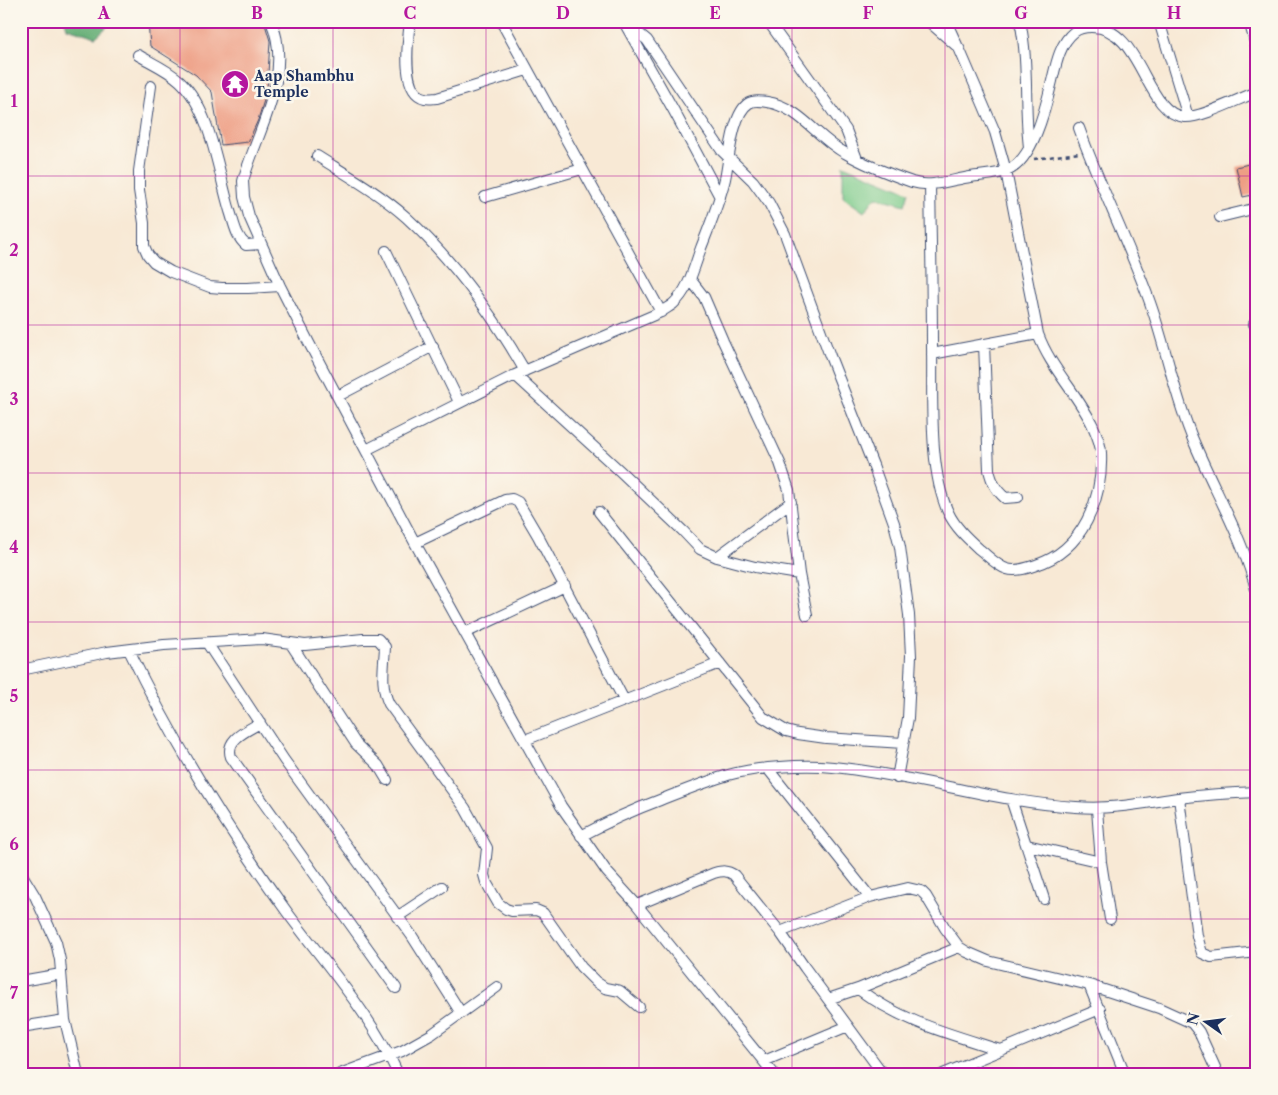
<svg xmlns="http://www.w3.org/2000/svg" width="1278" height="1095" font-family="'Libre Caslon Text',serif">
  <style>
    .green { fill: #7cca8a; stroke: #4c7c74 }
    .forest { fill: #65ae76; stroke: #406e6a }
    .building { fill: #ee9e84 }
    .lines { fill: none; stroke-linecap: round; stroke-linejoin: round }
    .street-casing { stroke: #3c4b70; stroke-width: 12 }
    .path { stroke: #3c4b70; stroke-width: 2.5; stroke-dasharray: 4 4; stroke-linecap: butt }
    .street { stroke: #fff; stroke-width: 10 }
    .grid { fill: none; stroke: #b5179e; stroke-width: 1; stroke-opacity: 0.55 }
    .labels { text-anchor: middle; stroke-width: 5; stroke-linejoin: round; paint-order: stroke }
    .poi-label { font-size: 14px; font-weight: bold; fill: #1b2f5e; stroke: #fbf7ec; text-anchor: start }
    .neatline { fill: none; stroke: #b5179e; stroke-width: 2 }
    .grid-label { font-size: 16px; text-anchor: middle; font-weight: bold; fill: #b5179e }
  </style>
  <rect width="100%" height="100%" fill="#fbf7ec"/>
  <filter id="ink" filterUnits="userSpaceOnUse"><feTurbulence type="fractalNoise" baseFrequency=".02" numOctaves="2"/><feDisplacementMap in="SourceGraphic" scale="10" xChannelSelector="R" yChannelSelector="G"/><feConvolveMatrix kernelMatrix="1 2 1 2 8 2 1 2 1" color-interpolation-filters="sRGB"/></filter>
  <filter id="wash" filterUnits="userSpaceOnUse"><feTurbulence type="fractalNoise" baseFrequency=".0096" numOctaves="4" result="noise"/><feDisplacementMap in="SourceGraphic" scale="20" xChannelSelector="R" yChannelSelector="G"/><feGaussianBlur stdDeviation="1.12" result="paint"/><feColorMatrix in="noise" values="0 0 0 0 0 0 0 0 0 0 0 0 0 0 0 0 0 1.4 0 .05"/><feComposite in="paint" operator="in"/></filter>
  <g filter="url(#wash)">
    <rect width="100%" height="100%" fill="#f8e9d5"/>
    <path class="green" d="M843 165 909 192 905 205 876 197 864 212 843 197Z"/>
    <path class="forest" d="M65 21H113L96 37 67 28Z"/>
    <g id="blocks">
      <path class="building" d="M148 21H264L270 41 267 90 258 120 248 142 221 145 212 92 196 75 150 46Z
        M1257 162V194L1243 197 1236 167Z"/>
    </g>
  </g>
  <g filter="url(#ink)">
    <use href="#blocks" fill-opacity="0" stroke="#3c4b70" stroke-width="1"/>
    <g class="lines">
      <defs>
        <path id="street" d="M271 21C294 74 257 131 243 181L244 197 249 216 280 286 309 343 415 543 561 806 607 872 637 905 774 1074
          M410 21C408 39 400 93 425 98 429 99 434 98 437 98L527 70
          M501 21 661 312
          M768 21 846 130 857 159
          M928 21 959 48 995 132 1006 171 1038 334C1050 367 1076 392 1092 424 1096 433 1101 443 1101 453 1103 499 1083 550 1036 565 1027 568 1016 572 1007 569 997 566 987 555 979 549 967 538 955 527 948 512 928 468 933 395 932 347 932 293 931 239 930 185
          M946 21 957 45
          M1020 21C1029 62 1024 106 1029 147
          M1159 21 1188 117
          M1249 21 1257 49
          M625 24 674 111 720 197
          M627 27 635 30 647 40 722 151 753 181 769 203 785 234 830 356 873 465 894 523 900 547 909 615 911 656 908 718 897 778
          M138 55C152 63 168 70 180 81 211 110 218 172 230 211 234 223 236 237 246 245L261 244
          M151 86 139 171V190L144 223V246L148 255 154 262 171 272 210 287 222 288H248L280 286
          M1079 128C1100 186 1127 240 1148 297 1166 345 1174 396 1194 442 1215 492 1244 540 1257 593
          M317 156C347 175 379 193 406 217 454 261 493 315 525 371
          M485 197 582 169
          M1220 217 1257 208
          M386 251 459 402
          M690 279 704 297 723 341 780 463 789 490 799 574 807 615
          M1254 324 1257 323
          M984 344 989 470C992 482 995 489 1005 498L1018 497
          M932 354 1038 334
          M515 375 620 471 683 531 700 549 717 557 755 567 799 574
          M338 396 433 346
          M366 450 515 375 661 312C665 309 669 307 673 304 689 290 694 267 701 248 710 225 719 203 725 179 729 161 732 113 749 103 754 100 761 101 767 102 800 107 817 138 845 153 864 164 892 175 912 182 931 188 951 180 970 177 982 175 995 175 1006 171 1033 162 1046 106 1052 81 1056 64 1060 43 1074 32 1079 28 1085 27 1091 27 1142 26 1144 113 1184 117 1200 119 1240 98 1257 92
          M599 512 763 717 786 731 798 734 826 738 903 743
          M415 543 505 500 512 499 518 502 538 536 624 700
          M717 557 791 502
          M465 633 565 586
          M207 643 284 760 412 936 461 1013
          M291 644 356 744 378 765 387 780
          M129 650C173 742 227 829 287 912 326 965 371 1014 398 1074
          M21 670 107 652 164 645 262 639 305 645 363 639H378L385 647C384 667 380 686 389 704L465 808 487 848 484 875 486 882 498 903 506 909 512 911 536 910 543 913 581 967 596 982 605 988 620 991 639 1007
          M260 723C247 731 225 739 231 757L396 988
          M525 740 720 663
          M768 769 870 897
          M1179 798 1197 936 1202 953 1211 957 1257 952
          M1011 799 1044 899
          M1097 809 1101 862 1110 919
          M581 836C607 822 633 810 660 800 683 791 705 782 728 775 758 767 803 764 833 767 915 775 994 802 1076 807 1111 810 1143 803 1178 798 1203 795 1231 793 1257 792
          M1027 845 1101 862
          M21 873 35 896 56 942 60 960 65 1020 78 1074
          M637 905 714 873C722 871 727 870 734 875L780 932 805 968 883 1074
          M397 917 442 887
          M780 932 870 897 908 888 921 891 926 896 945 928 959 947 967 952 988 961 1089 985 1159 1008 1192 1023 1199 1032 1218 1074
          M21 981 61 974
          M1089 985 1125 1074
          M858 989C903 1022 947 1033 1000 1050
          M828 999 858 989 959 947
          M21 1027 65 1020
          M764 1061 848 1026
          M340 1074 402 1051 432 1034 497 987
          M943 1074 1100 1009"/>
      </defs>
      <use href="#street" class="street-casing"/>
      <path class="path" d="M1034 159 1079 153"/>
      <use href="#street" class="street"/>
    </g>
  </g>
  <path class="grid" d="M180 21V1074M333 21V1074M486 21V1074M639 21V1074M792 21V1074M945 21V1074M1098 21V1074M21 176H1257M21 325H1257M21 473H1257M21 622H1257M21 770H1257M21 919H1257"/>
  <defs>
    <symbol id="temple-disc" viewBox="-11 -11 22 22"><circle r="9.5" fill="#b5179e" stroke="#fbf7ec"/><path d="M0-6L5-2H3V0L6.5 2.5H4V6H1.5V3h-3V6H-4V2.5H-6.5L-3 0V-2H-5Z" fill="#fff"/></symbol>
  </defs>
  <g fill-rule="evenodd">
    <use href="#temple-disc" x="219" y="68" width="32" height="32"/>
  </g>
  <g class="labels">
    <g class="poi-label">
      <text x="254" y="81">Aap Shambhu<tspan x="254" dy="16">Temple</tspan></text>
    </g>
  </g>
  <rect width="1278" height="1095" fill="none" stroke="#fbf7ec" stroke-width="55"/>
  <g transform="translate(1206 1022) rotate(284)" stroke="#fbf7ec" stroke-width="4" paint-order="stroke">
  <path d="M0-4L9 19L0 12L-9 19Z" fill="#1b2f5e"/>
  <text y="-8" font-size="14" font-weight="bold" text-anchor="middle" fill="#1b2f5e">N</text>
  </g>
  <rect x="28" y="28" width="1222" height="1040" class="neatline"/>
  <g class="grid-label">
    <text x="104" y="19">A</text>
    <text x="257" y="19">B</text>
    <text x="410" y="19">C</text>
    <text x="563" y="19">D</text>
    <text x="715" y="19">E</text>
    <text x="868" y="19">F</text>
    <text x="1021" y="19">G</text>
    <text x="1174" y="19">H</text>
    <text x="14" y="107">1</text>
    <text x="14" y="256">2</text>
    <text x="14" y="405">3</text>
    <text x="14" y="553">4</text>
    <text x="14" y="702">5</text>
    <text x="14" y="850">6</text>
    <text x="14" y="999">7</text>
  </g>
</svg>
